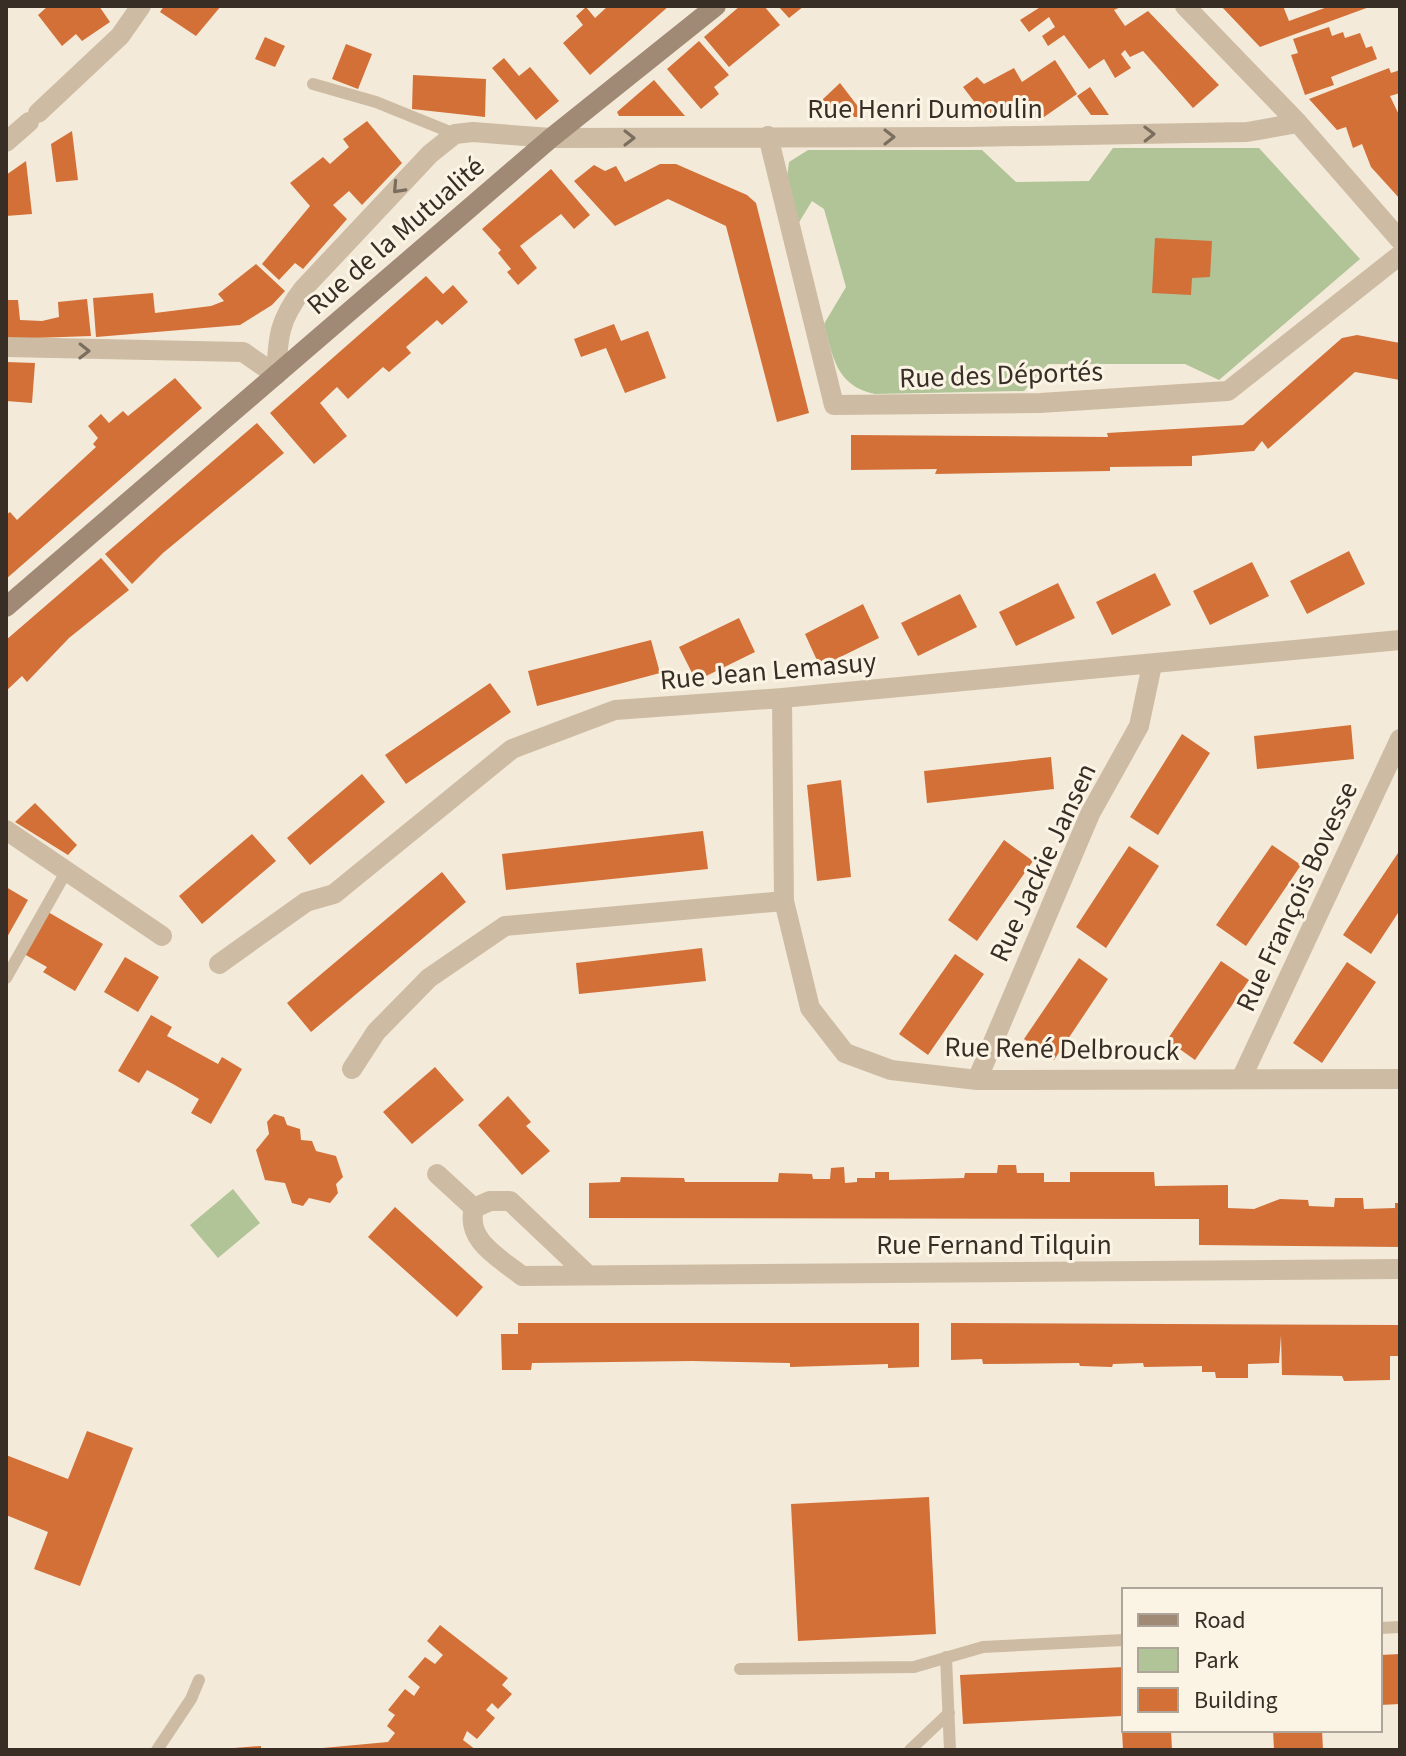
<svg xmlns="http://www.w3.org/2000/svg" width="1406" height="1756" font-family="'Source Sans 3',sans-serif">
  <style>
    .green { fill: #b0c497 }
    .building { fill: #d27038 }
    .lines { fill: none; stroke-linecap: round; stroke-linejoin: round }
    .lane { stroke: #cdbca3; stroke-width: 12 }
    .street { stroke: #cdbca3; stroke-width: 20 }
    .secondary { stroke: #a18a75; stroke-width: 20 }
    .oneway { stroke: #7b6e5e }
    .labels { text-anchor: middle; stroke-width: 6; stroke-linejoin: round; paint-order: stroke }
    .street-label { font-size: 28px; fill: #382e26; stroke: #fbf4e5 }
  </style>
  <rect width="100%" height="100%" fill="#f4ead9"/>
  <path class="green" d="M1113 148H1259L1360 259 1219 380 1185 364H1048L1024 391 875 394C836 386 833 357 824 324L846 287 824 209 812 201 798 224 787 178 789 162 808 150H982L1016 182 1089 181Z
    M233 1189 260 1223 218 1258 190 1225Z"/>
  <path class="building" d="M48 6H99L110 22 82 41 76 34 62 46 38 15Z
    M164 6H221L196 36 160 12Z
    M608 6H669L590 75 563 43 583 25 576 16 586 7 595 18Z
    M740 6H764L780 25 729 67 704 37Z
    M778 6H804L789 18Z
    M1042 6H1123L1114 10 1125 26 1148 11 1219 85 1193 108 1143 51 1130 57 1125 50 1121 54 1131 68 1115 78 1104 59 1089 69 1064 35 1048 46 1042 36 1055 27 1049 17 1029 32 1020 20Z
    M1221 6H1283L1289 21 1330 6H1372L1260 47Z
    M1329 27 1332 36 1343 32 1345 38 1360 33 1366 48 1372 46 1377 59 1331 77 1334 85 1305 95 1291 55 1298 53 1293 39Z
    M265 37 285 46 275 67 255 59Z
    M699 41 729 75 714 87 719 94 701 109 667 69Z
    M346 44 372 54 358 89 332 79Z
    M504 58 519 76 530 67 559 101 536 120 492 68Z
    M1055 60 1077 94 1044 117H986L963 87 977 77 984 84 1014 68 1022 82Z
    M1389 68 1391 73 1400 70V93L1390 96 1400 117V199L1371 167 1362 144 1353 148 1346 127 1337 130 1309 99Z
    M413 75 486 79 485 117 412 109Z
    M654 80 685 116H619L617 112Z
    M840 83 866 117H837L822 100Z
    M1090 87 1109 115H1091L1077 96Z
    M367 121 402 163 362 205 349 191 333 205 347 219 303 269 295 263 279 280 262 264 310 206 290 183 323 157 330 164 349 147 343 139Z
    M72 131 78 180 56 182 51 144Z
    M26 161 32 214 6 216V175Z
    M660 164H676L747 195 756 203 809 413 777 422 726 226 668 199 615 226 574 181 594 165 605 171 616 166 625 182Z
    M551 169 590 215 574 229 561 214 520 246 537 268 518 285 507 272 511 269 498 253 501 250 482 229Z
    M1155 238 1212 241 1210 277 1192 278 1191 295 1152 293Z
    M256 264 285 291 272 305 240 325 96 337 93 298 153 293 155 313 211 306 224 301 218 294Z
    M426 276 443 294 453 285 468 302 442 325 437 320 406 347 411 353 389 372 383 367 348 399 337 387 320 403 347 436 314 464 270 413Z
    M87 299 91 336 6 339V300H18L20 320 42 321 59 317 58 302Z
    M614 324 621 341 648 331 666 378 625 393 606 348 581 357 574 339Z
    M1357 335 1400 343V380L1355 372 1268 449 1262 441 1254 451 1192 456V466L1110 467V471L935 474 937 469 851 470V435L1108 437 1107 433 1243 425 1342 338Z
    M6 362 35 363 32 403 6 401Z
    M175 378 202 408 6 579V515L10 512 17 520 96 447 93 444 98 438 88 426 101 414 109 423 123 411 128 416Z
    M257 423 284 453 163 553 132 584 105 554Z
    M1349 551 1365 584 1307 614 1290 581Z
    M101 558 129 590 69 638 27 682 22 676 6 691V640Z
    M1252 562 1269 596 1210 625 1193 591Z
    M1155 573 1171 605 1112 635 1096 602Z
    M1058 583 1075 618 1016 646 999 612Z
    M960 594 977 627 918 656 901 623Z
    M863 604 879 638 820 667 805 634Z
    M739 618 755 652 696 681 679 647Z
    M651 640 660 673 537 706 528 671Z
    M490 683 511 712 406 784 385 755Z
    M1351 725 1354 759 1257 769 1254 736Z
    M1182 734 1210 753 1158 835 1130 817Z
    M1051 757 1054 789 927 803 924 771Z
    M362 774 385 802 310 865 287 838Z
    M841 780 851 877 817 881 807 785Z
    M35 803 77 845 68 855 15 822Z
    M703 831 708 869 506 890 502 854Z
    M252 834 276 861 202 924 179 896Z
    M1004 840 1033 861 977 941 948 920Z
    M1272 845 1301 865 1246 946 1216 925Z
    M1129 846 1159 866 1106 948 1076 927Z
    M1400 850V910L1371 954 1343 935Z
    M442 872 466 902 311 1032 287 1003Z
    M6 887 28 900 6 939Z
    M48 912 103 944 75 991 43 972 47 967 24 954Z
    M702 948 706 981 579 994 576 963Z
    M955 954 984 974 928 1055 899 1034Z
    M125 957 159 977 138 1012 104 992Z
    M1079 958 1108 979 1054 1060 1024 1039Z
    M1221 961 1249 980 1195 1060 1167 1040Z
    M1347 962 1376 982 1322 1063 1293 1043Z
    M151 1015 172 1027 167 1036 218 1064 222 1057 242 1069 211 1124 191 1113 199 1099 173 1084 147 1070 139 1083 118 1071Z
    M435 1067 464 1100 412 1144 383 1112Z
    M508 1096 531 1122 526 1126 550 1151 522 1175 478 1125Z
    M274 1114 284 1117 287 1125 300 1129 301 1140 312 1141 316 1151 336 1156 343 1177 336 1184 338 1193 330 1203 309 1198 303 1206 292 1203 285 1183 265 1180 256 1150 269 1134 267 1122Z
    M998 1165H1016L1017 1173H1044V1182H1070V1172H1154L1155 1186 1228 1185V1208L1254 1209 1280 1199 1308 1200 1309 1206 1334 1207 1335 1198H1363L1364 1209 1395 1208V1203H1400V1247L1199 1245V1219L589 1218V1183L620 1182 621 1177 684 1178 685 1182H778L779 1173 812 1174 813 1179H830L831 1168 844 1167 845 1183 857 1182V1178H875V1172H889V1180L964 1178 965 1173H997Z
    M395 1207 483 1287 457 1317 368 1237Z
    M518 1323H919V1367L888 1368V1364L790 1367V1363L692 1361 532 1363 531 1370H502L501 1334H518Z
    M951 1323 1400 1325V1356H1390V1380L1344 1381 1342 1376 1282 1375 1281 1335 1279 1363 1248 1364V1378H1216L1215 1372H1202V1366L1144 1367 1143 1363 1113 1364 1112 1367 1080 1366 1079 1363 983 1364 982 1359 951 1360Z
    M87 1431 133 1448 80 1586 34 1569 48 1532 6 1515V1455L68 1479Z
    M929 1497 936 1634 798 1641 791 1504Z
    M440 1625 508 1678 502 1685 512 1694 498 1709 492 1703 486 1710 495 1718 477 1739 467 1731 463 1740 476 1750H301L388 1742 395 1733 387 1726 395 1715 388 1710 405 1689 414 1696 420 1687 408 1677 425 1657 435 1664 443 1655 427 1641Z
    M1400 1654V1704L1380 1705V1655Z
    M1124 1667V1723L1121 1716 963 1724 960 1675Z
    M1122 1730H1171L1172 1750H1123Z
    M1273 1730H1322L1323 1750H1274Z
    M261 1746V1750H234V1748Z"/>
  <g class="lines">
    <path class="lane" d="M313 84 376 102 455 134
      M6 978 66 872
      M1380 1628 1400 1627
      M946 1657 950 1750
      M740 1669 914 1667 983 1647 1124 1640
      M157 1750 191 1699 199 1680
      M910 1750 949 1713"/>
    <path class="street" d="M1185 6 1298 123 1400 240
      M38 113 120 36 141 6
      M768 136 834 405 1040 403 1228 391 1400 255
      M6 142 29 122
      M6 347 243 352 276 375
      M276 375C278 336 279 320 303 289L430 154 455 134 473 132 551 138 968 137 1247 132 1298 123
      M782 698 784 901 810 1008 845 1053 891 1070 977 1080 1400 1079
      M6 830 162 936
      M219 964 306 902 334 894 512 749 615 710 782 698 1400 640
      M352 1069 376 1032 429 978 505 926 784 901
      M1242 1077 1400 739
      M977 1080 1090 814 1139 726 1152 665
      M437 1174 474 1208
      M588 1275 510 1201H490L474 1208C465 1241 500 1258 522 1276L1400 1269"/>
    <path class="secondary" d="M6 607 551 138 716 6"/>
  </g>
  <defs><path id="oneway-chevron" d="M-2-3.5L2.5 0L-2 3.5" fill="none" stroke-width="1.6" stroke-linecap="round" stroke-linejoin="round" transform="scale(2)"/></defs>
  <g class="oneway">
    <use href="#oneway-chevron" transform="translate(1149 134) rotate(-1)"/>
    <use href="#oneway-chevron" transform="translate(889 137)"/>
    <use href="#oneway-chevron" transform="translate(629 138)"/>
    <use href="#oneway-chevron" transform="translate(398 188) rotate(133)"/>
    <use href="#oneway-chevron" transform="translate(84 351) rotate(1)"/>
  </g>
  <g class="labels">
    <g class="street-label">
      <text x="925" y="118">Rue Henri Dumoulin</text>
      <text transform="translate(395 235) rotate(-41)" y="10">Rue de la Mutualité</text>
      <text transform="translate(1001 374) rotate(-2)" y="10">Rue des Déportés</text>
      <text transform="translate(768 670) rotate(-5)" y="10">Rue Jean Lemasuy</text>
      <text transform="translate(1042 862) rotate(-65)" y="10">Rue Jackie Jansen</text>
      <text transform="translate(1296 896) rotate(-65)" y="10">Rue François Bovesse</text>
      <text transform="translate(1062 1048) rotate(1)" y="10">Rue René Delbrouck</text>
      <text x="994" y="1254">Rue Fernand Tilquin</text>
    </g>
  </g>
  <rect width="1406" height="1756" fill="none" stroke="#382e26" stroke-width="16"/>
  <rect x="1122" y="1588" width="260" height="144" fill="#fbf4e5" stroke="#ada599" stroke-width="2"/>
  <rect x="1138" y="1614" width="40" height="12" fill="#a18a75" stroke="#ada599" stroke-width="2"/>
  <text x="1194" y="1628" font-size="24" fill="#382e26">Road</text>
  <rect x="1138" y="1648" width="40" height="24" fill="#b0c497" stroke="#ada599" stroke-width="2"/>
  <text x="1194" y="1668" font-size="24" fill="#382e26">Park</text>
  <rect x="1138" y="1688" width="40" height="24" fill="#d27038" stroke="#ada599" stroke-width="2"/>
  <text x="1194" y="1708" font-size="24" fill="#382e26">Building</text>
</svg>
